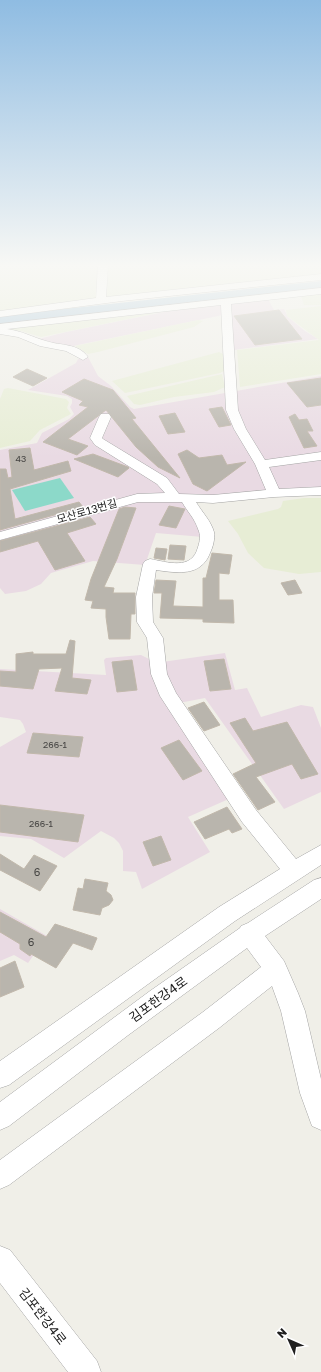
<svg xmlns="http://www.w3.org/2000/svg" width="321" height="1372" font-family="'Golos Text','Noto Sans KR',sans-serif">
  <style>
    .industrial { fill: #e9dae3 }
    .farmland { fill: #e7edd5 }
    .pitch { fill: #8cd9c9 }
    .water { fill: #abc7da }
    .building { fill: #b9b5ad; stroke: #c1b8ab }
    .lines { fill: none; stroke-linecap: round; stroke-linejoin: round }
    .minor-casing { stroke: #a4a4a4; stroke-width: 1 }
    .minor { fill: #fff; fill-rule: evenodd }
    .labels { text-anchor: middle; stroke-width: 3; stroke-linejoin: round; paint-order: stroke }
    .number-label { font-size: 9px; fill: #464543 }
    .street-label { font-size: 11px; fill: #202020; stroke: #fff }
    .near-number-label { font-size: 11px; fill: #464543 }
    .near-street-label { font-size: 13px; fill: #202020; stroke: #fff }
  </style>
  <rect width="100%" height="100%" fill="#f0efe8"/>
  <path class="industrial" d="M268 299 274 310 284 309 288 317 305 331 318 339 234 350 230 304Z
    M223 305V315L73 346 46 342 39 339 66 332 169 311Z
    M88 357 98 376 111 386 130 407 134 409 321 376V488L267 490 211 496 159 494 0 534V450L37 443 42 433 69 419 74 414 70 407 72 403V399L67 396 28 390 76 363 78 359Z
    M185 500 203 537 156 533 145 565 93 561 51 573 41 584 26 591 5 594 0 588V538L129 501Z
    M225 653 235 690 247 688 261 717 301 705 313 707 321 728V792L284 809 205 698 179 703 162 662Z
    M141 655 149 659 153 674 231 798 188 817 210 852 142 889 136 872 123 871V851L119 843 114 838 101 831 64 858 31 839 0 836V747L26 732 23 724 20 720 0 717V669L106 675 104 660 106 658Z
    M0 909 47 936 28 963 14 955 0 961Z"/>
  <path class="farmland" d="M0 266H321V276L0 311Z
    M318 294H321V305H304L301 296Z
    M321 306V374L240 387 237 350 319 340 287 316 286 310Z
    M157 313 41 337 21 331 1 329Z
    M198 320 203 321 194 327 98 352 88 354 75 346Z
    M219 352 223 354 224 371 220 373 125 393 112 381Z
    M222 374 225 387 214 392 174 397 140 405 134 404 127 396Z
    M8 388 66 399 69 402 67 408 71 414 40 430 30 441 0 448V399L4 389Z
    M304 498H321V572L299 574 264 568 248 553 238 534 228 521 278 509 281 507 283 501Z"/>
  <path class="pitch" d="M60 478 74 498 25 511 12 490Z"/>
  <path class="water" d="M321 281V288L0 324V316Z"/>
  <path class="building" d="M279 310 302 339 255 345 234 316Z
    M27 369 47 378 33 386 13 377Z
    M321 378V405L307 407 287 383Z
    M84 379 113 390 136 418 132 419 180 478 158 467 136 447 106 410 68 439 88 446 77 455 43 442 88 407 79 405 83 401 62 392Z
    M222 407 231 425 219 427 209 409Z
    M175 413 185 432 168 434 159 416Z
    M295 414 299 420 307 419 313 431H307L317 446 304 448 289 417Z
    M30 448 34 470 68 461 71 471 10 489 15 519 79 502 83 507 0 530V469H6L8 478 12 477 9 450Z
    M187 450 199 458 222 455 227 465 246 462 207 491 193 484 178 454Z
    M93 454 128 467 129 468 118 477 74 459Z
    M169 506 185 509 176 528 159 525Z
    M125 507 136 508 117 559 104 587 114 588 113 593H135V614H131L130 639H109L106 617V609L91 608 93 601 85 600 91 579 119 509Z
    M90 517 96 524 67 533 85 561 55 570 38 541 0 552V541Z
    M170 545 186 546 184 560 168 559Z
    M156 548 167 549 165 560 154 558Z
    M212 553 232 555 229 574 219 573V600H233L234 623 203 622V619L160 618 162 593H154L156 580 176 581 173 606 203 607V578H206Z
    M295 580 302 593 288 595 281 583Z
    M70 640 75 641 72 678 91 680 87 694 55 691 62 668 39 669 33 689 0 686V671L16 672V654L33 652V654H66Z
    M224 659 231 689 210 691 204 661Z
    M132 660 137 690 117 692 112 662Z
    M204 702 220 725 204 731 188 708Z
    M245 718 253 731 287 722 318 774 301 779 292 764 256 777 275 802 258 810 233 774 256 763 230 723Z
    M33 733 83 737 79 757 27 753Z
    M179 740 202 771 183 780 161 748Z
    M0 805 84 815 78 842 0 832Z
    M227 807 242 829 232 833 229 829 205 839 194 822Z
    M161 836 171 860 153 866 143 842Z
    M0 854 24 869 34 855 57 866 40 891 0 870Z
    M85 879 108 883 106 891 111 895 113 900 109 905 102 908 100 915 73 910 78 888 83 889Z
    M0 912 46 937 55 924 97 938 92 950 73 943 56 968 31 954 30 956 20 949V944L0 932Z
    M15 961 24 987 0 997V968Z"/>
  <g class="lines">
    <defs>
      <path id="minor" d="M98 266H108L106 297 321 274V280L122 301 0 317V311L96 298Z
        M321 288V294L231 304 238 410 246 429 265 460 321 452V460L269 467 279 489 321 487V495L274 497 213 503 196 502C202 512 211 521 214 532 215 539 213 547 210 553 201 577 177 573 156 570L152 597 153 622 163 638 167 674 176 693 256 810 296 859 321 845V865L235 921 9 1085 0 1088V1061L219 907 280 869 242 822 160 696 151 674 147 638 137 622 136 597 143 564 145 561 150 559C167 562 192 571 198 547 200 541 201 535 198 529 195 519 187 511 182 502H138L0 540V532L137 494 165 493 157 484 95 445 90 438 99 417 101 414H109L111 417 102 438 103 439 167 478 179 494 213 495 266 490 255 464 234 429 226 410 221 305 7 329C22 331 32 337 46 341 61 346 78 343 88 357L83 360 66 351 40 346 18 337 0 334V324Z
        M321 878V899L265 936 284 961 298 993 305 1011 321 1079V1130L312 1126 300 1093 281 1011 272 986 219 1028 9 1185 0 1189V1160L203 1012 261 967 247 948 127 1036 9 1126 0 1130V1102L150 991 240 928 241 926 248 923 314 880Z
        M0 1246 10 1250 97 1361 101 1372H68L0 1283Z"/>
    </defs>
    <use href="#minor" class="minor-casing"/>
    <use href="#minor" class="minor"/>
  </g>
  <linearGradient id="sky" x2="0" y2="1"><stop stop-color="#8fbce2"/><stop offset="0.58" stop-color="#f8f8f5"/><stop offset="1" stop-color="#f8f8f5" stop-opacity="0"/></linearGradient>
  <rect width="321" height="458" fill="url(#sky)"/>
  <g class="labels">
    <g class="number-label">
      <text x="21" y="462">43</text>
      <text x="55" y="748">266-1</text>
      <text x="41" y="827">266-1</text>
    </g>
    <g class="street-label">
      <text transform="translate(87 511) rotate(-16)" y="4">모산로13번길</text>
    </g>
    <g class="near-number-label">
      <text x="37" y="876">6</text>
      <text x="31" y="946">6</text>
    </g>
    <g class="near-street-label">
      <text transform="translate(158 999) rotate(-36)" y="5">김포한강4로</text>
      <text transform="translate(43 1316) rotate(52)" y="5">김포한강4로</text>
    </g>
  </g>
  <g transform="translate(289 1340) rotate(315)" stroke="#ffffff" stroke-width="3" paint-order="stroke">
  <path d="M0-3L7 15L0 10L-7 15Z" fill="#202020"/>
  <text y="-6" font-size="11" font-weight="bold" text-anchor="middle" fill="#202020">N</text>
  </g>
</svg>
